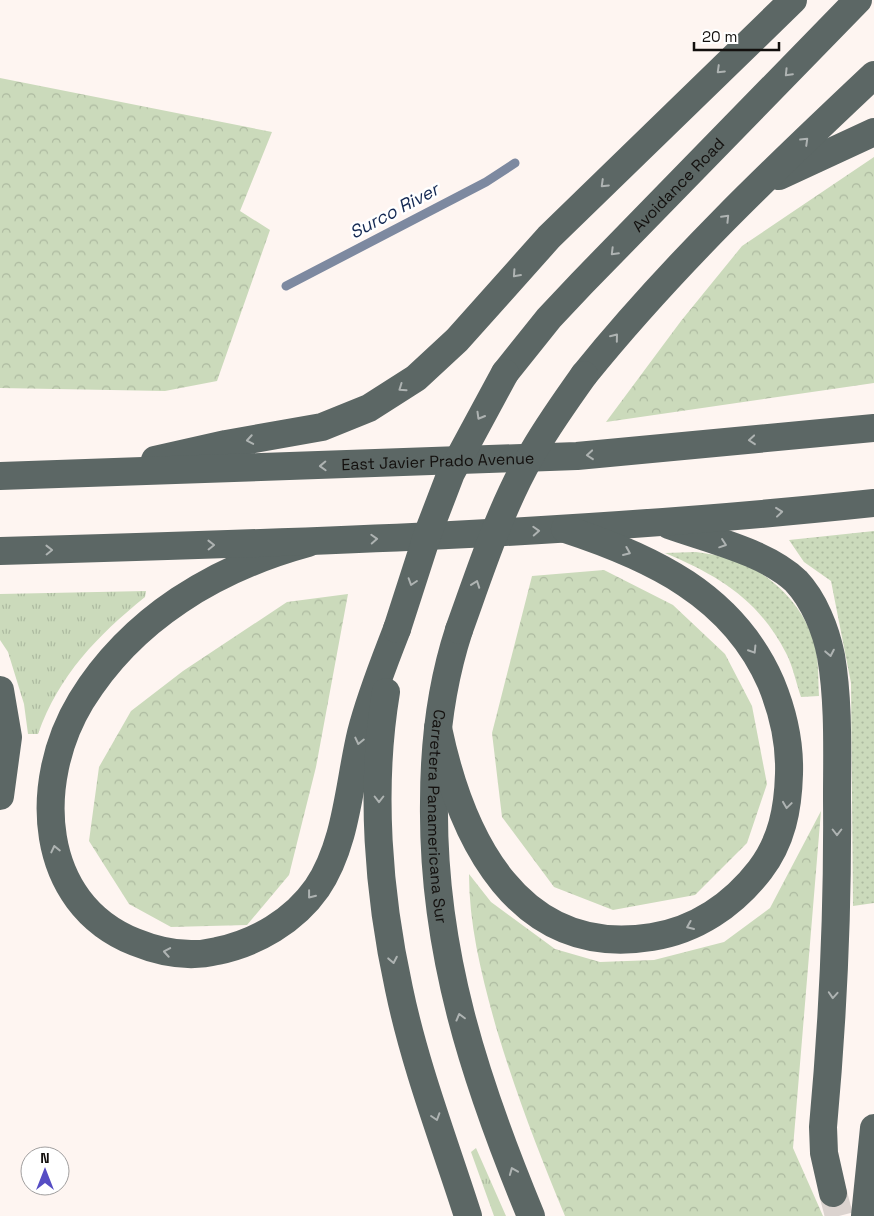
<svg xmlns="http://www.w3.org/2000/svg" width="874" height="1216" font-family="'Space Grotesk',sans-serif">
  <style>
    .grass { fill: url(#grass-tufts) }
    .park { fill: url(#park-crowns) }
    .garden { fill: url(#garden-dots) }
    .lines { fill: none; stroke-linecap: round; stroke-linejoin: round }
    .stream { stroke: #7d89a0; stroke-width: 9 }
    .highway-tunnel { stroke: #dbd3cf; stroke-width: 28; stroke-dasharray: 28 14; stroke-linecap: butt }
    .highway { stroke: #5c6765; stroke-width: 28 }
    .highway-bridge { stroke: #5c6765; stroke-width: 28 }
    .oneway { stroke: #aeb3b2 }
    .labels { text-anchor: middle; stroke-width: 5; stroke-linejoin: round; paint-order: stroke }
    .street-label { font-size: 16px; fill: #13100e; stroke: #fff }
    .water-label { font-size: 18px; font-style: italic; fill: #132852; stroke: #fff }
  </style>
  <defs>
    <pattern id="grass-tufts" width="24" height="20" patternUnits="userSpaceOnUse" patternTransform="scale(1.25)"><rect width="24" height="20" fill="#cbdabb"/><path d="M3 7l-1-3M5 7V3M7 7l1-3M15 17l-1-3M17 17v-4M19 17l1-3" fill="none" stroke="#adbaa0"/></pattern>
    <pattern id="park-crowns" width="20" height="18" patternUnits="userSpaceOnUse" patternTransform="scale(1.25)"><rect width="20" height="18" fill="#cbdabb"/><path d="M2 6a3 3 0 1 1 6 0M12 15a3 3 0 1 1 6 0" fill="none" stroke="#adbaa0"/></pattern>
    <pattern id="garden-dots" width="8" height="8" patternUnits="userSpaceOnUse" patternTransform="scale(1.25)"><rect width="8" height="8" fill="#cbdabb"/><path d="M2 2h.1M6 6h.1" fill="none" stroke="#adbaa0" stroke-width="1.8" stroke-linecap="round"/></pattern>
  </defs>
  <rect width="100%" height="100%" fill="#fef5f1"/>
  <path class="grass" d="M146 591 145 597C97 636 59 675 38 734H28L24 704 8 652 0 640V594Z
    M476 1148 506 1216H494L471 1152Z"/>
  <path class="park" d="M0 78 272 132 240 211 270 230 217 381 165 391 0 388Z
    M874 157V383L606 422 681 321 742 246Z
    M604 570 673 605 725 654 752 706 767 784 747 843 695 895 613 910 554 887 502 817 492 733 532 576Z
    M348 594 316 767 289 875 247 925 171 927 129 904 89 841 99 767 131 711 183 671 287 602Z
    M821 811 793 1148 823 1216H565C539 1154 515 1091 496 1027 482 977 469 926 469 874L491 902 555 949 600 962 654 960 724 942 770 908Z"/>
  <path class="garden" d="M874 531V903L853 906 851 683 831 581 804 562 789 540Z
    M696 552C707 554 720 555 731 558 769 572 805 605 815 646 819 662 818 680 819 696L801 697C796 683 793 666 786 653 758 599 719 576 665 553Z"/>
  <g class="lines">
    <path class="stream" d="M286 286 486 182 515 163"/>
    <path class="highway-tunnel" d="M833 1193 839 1216"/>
    <g class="highway">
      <path d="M779 176 874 132"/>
      <path id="s1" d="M505 373 549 318 582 283 858 0"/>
      <path d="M584 375C672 266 773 170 874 75"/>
      <path d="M155 460 226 444 322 427 369 408 416 378 457 340 549 237 793 0"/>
      <path id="s2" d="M0 476 577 456 874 428"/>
      <path d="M669 525C708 539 766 552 796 581 814 600 826 630 831 656 839 703 837 752 837 799 838 909 833 1018 823 1127L824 1153 833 1193"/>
      <path d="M308 543C216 568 132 618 81 701 32 782 37 903 135 942 162 953 189 958 217 951 256 943 294 921 317 888 347 844 349 783 361 733 370 697 384 663 397 629"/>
      <path d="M0 551C292 543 583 534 874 503"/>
      <path id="s3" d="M459 630C441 685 434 744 434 802 432 951 475 1081 531 1216"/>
      <path d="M0 690 8 737 0 796"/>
      <path d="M386 692C370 788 378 893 399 989 415 1066 444 1141 468 1216"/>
      <path d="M438 728C461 838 518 959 652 937 696 930 733 905 760 870 782 841 788 809 789 774 790 742 783 712 771 683 733 595 651 557 565 529"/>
      <path d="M865 1216 874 1128"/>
    </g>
    <path class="highway-bridge" d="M397 629 428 533 451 473 505 373
      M459 630C480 572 499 512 530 457 546 428 565 402 584 375"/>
  </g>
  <defs><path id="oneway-chevron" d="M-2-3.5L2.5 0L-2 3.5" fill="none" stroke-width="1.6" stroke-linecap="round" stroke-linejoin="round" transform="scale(1.25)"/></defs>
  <g class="oneway">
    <use href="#oneway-chevron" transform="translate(720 70) rotate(136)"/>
    <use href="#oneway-chevron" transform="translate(788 73) rotate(134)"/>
    <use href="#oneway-chevron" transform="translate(805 141) rotate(-44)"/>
    <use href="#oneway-chevron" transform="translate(604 184) rotate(136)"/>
    <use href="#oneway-chevron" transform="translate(726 218) rotate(-46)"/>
    <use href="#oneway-chevron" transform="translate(614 252) rotate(135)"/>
    <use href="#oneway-chevron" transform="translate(516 274) rotate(132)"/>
    <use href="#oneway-chevron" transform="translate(615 337) rotate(-51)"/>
    <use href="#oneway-chevron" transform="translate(402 388) rotate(145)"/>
    <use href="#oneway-chevron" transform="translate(480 416) rotate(120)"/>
    <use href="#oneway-chevron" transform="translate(250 440) rotate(170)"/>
    <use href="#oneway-chevron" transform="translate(752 440) rotate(175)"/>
    <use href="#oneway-chevron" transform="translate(590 455) rotate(175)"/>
    <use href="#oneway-chevron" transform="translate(323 466) rotate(178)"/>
    <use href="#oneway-chevron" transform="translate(779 512) rotate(-6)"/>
    <use href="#oneway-chevron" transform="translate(536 531) rotate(-3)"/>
    <use href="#oneway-chevron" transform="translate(374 539) rotate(-3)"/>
    <use href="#oneway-chevron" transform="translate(723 544) rotate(19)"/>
    <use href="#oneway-chevron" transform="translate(211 545) rotate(-1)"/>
    <use href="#oneway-chevron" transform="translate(49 550) rotate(-1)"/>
    <use href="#oneway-chevron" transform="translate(627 552) rotate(23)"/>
    <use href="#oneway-chevron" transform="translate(412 582) rotate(108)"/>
    <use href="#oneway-chevron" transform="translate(476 584) rotate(-70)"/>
    <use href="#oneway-chevron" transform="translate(753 650) rotate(58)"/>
    <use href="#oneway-chevron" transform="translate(830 653) rotate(79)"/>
    <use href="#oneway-chevron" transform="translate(359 741) rotate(103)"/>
    <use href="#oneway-chevron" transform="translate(379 799) rotate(90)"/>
    <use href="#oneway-chevron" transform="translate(787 805) rotate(98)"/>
    <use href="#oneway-chevron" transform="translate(837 832) rotate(90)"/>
    <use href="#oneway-chevron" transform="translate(55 849) rotate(-103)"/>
    <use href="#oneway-chevron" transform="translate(311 895) rotate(128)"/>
    <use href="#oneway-chevron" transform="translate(690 926) rotate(157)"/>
    <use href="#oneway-chevron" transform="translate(167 952) rotate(-170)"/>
    <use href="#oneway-chevron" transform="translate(393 960) rotate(79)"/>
    <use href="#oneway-chevron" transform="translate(833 995) rotate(94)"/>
    <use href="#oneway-chevron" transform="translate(460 1017) rotate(-105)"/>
    <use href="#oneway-chevron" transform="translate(436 1117) rotate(72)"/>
    <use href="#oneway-chevron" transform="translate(513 1171) rotate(-112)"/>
  </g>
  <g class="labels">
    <g class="street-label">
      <text dy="6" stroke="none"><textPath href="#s1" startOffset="256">Avoidance Road</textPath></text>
      <text dy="6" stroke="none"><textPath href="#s2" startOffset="438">East Javier Prado Avenue</textPath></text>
      <text dy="6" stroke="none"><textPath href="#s3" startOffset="189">Carretera Panamericana Sur</textPath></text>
    </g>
    <g class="water-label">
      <text transform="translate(394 211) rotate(-28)" y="6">Surco River</text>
    </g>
  </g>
  <g transform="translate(45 1171)"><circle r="24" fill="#ffffff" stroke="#a19f9f"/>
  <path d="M0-4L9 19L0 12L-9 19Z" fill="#564dc4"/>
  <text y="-8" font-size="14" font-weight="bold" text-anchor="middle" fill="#13100e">N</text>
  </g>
  <path d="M694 42v8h85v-8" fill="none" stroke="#13100e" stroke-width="2.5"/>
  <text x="702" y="42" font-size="15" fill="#13100e" stroke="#ffffff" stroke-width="4" paint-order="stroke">20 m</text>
</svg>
